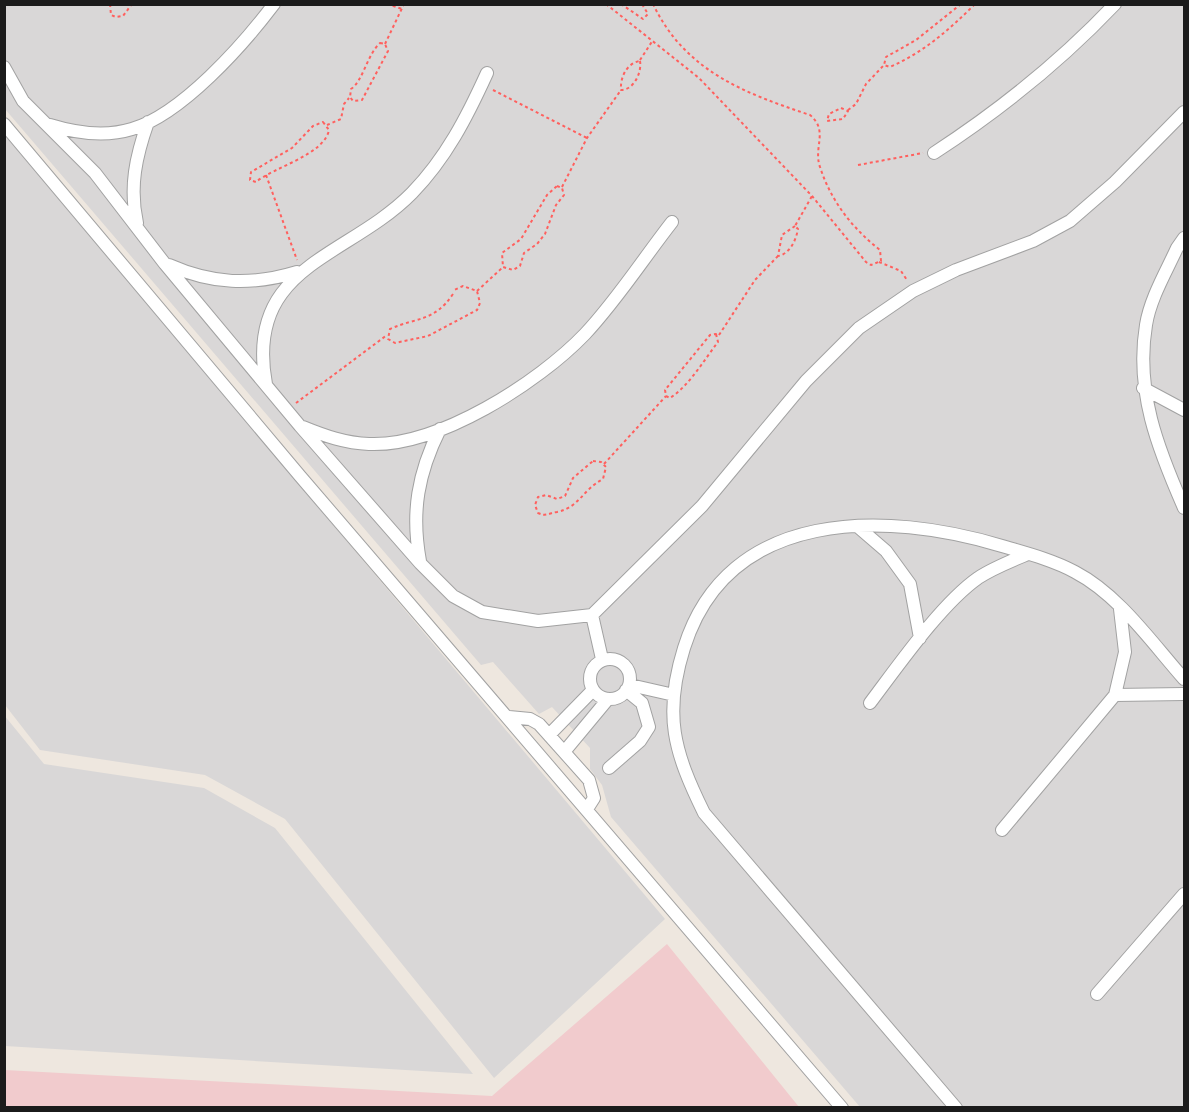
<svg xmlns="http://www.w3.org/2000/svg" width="1189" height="1112" font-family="'PT Sans Narrow',sans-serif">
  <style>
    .residential { fill: #d9d7d7 }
    .commercial { fill: #f1cbcd }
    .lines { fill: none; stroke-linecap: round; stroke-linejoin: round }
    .minor-casing { stroke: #a2a2a2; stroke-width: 14 }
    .path { stroke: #ff605e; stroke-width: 2; stroke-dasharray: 3 3; stroke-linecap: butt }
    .minor { stroke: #fff; stroke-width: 12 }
  </style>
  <rect width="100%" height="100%" fill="#eee7df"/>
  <path class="residential" d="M4 5H1184V1107H860L611 817 602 785 590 769V748L552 707 539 714 493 662 481 665 5 109Z
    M5 135 665 919 494 1078 285 819 205 775 40 750 5 705Z
    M4 715 44 764 204 788 275 828 473 1074 5 1046Z"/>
  <path class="commercial" d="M667 944 799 1107H5V1070L492 1096Z"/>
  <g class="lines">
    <defs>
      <path id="minor" d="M4 67 23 101 95 173 165 264 300 426 420 563 453 596 482 612 538 621 592 615 702 506 806 381 859 328 913 291 956 270 1033 241 1070 221 1115 182 1184 112
        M4 124 300 476 842 1108
        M50 125C76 133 106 137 132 129 182 114 243 45 274 4
        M934 153C1000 110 1060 62 1115 4
        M137 223C129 187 136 156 148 122
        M1184 238 1177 248C1166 272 1150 299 1146 325 1135 391 1158 449 1184 508
        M169 265C212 284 251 286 297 272
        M266 384C244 265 347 259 412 193 446 158 467 117 487 73
        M1143 388 1184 410
        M303 427C325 436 345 443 369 444 438 447 538 383 585 334 617 300 643 259 672 222
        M857 526 886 551 910 584 920 638
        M420 561C411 512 418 473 440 429
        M592 615 602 659
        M590 679a20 20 0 1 1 40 0a20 20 0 1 1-40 0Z
        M630 685 674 695
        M1115 695 1184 694
        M870 703C898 666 941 604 978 578 993 568 1011 561 1028 554
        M509 717 530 719 539 724 589 780 594 798 587 809
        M549 735 593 690
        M564 752 608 699
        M609 768 640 741 649 727 642 703 626 690
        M1002 830 1115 695 1125 652 1120 609
        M1097 994 1184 894
        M956 1108 704 813C674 752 663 715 684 648 728 507 886 511 1002 546 1026 553 1053 560 1075 572 1119 595 1152 643 1184 679"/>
    </defs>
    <use href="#minor" class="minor-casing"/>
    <path class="path" d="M110 4 111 15 116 17 123 16 132 4
      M387 4 402 9
      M606 4 699 78 812 196 866 262 871 265 881 261 880 250C852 228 831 201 820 167 813 147 829 131 810 115 744 93 685 71 653 4
      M621 4 643 19 648 14 642 4
      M961 4 916 40 886 57 884 65 890 67C924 52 949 30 975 4
      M380 43 385 44 388 51 362 100 353 101 350 97 351 89C363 81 367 55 380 43Z
      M385 44 404 4
      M640 60 653 40
      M640 61C642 72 634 90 621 90 620 77 627 63 640 61Z
      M493 90 587 138
      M841 108 848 111 843 119 827 121 829 114Z
      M848 110 856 104 866 84 884 65
      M323 122 329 130C324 155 274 167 256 182L250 180 251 172 292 148 313 126Z
      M327 125 341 119 344 104 349 98
      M858 165 923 153
      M266 175 297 260
      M557 186 562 188 564 195 556 205 545 234 537 244 524 253 520 266 513 270 503 267 502 253 521 239 547 195Z
      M562 187 587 138 621 90
      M795 226 782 235 778 256C790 254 796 240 798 229L795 226 812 196
      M879 262 901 271 907 280
      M477 291 503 267
      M453 294C434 322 417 317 390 329L388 339 395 343 428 336 477 310 480 303 477 291 463 286 454 290
      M716 334 718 342C704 360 689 386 670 398L666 396 665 390 710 335Z
      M719 335 755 280 778 256
      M296 403 387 335
      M593 461 601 462 606 467 603 479C582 490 580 507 557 512 549 513 546 517 538 513L535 505 538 497 546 495 557 499 565 496 573 478Z
      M604 464 666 396"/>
    <use href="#minor" class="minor"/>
  </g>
  <rect width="1189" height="1112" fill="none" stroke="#1b1b1b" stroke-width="12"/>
</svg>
